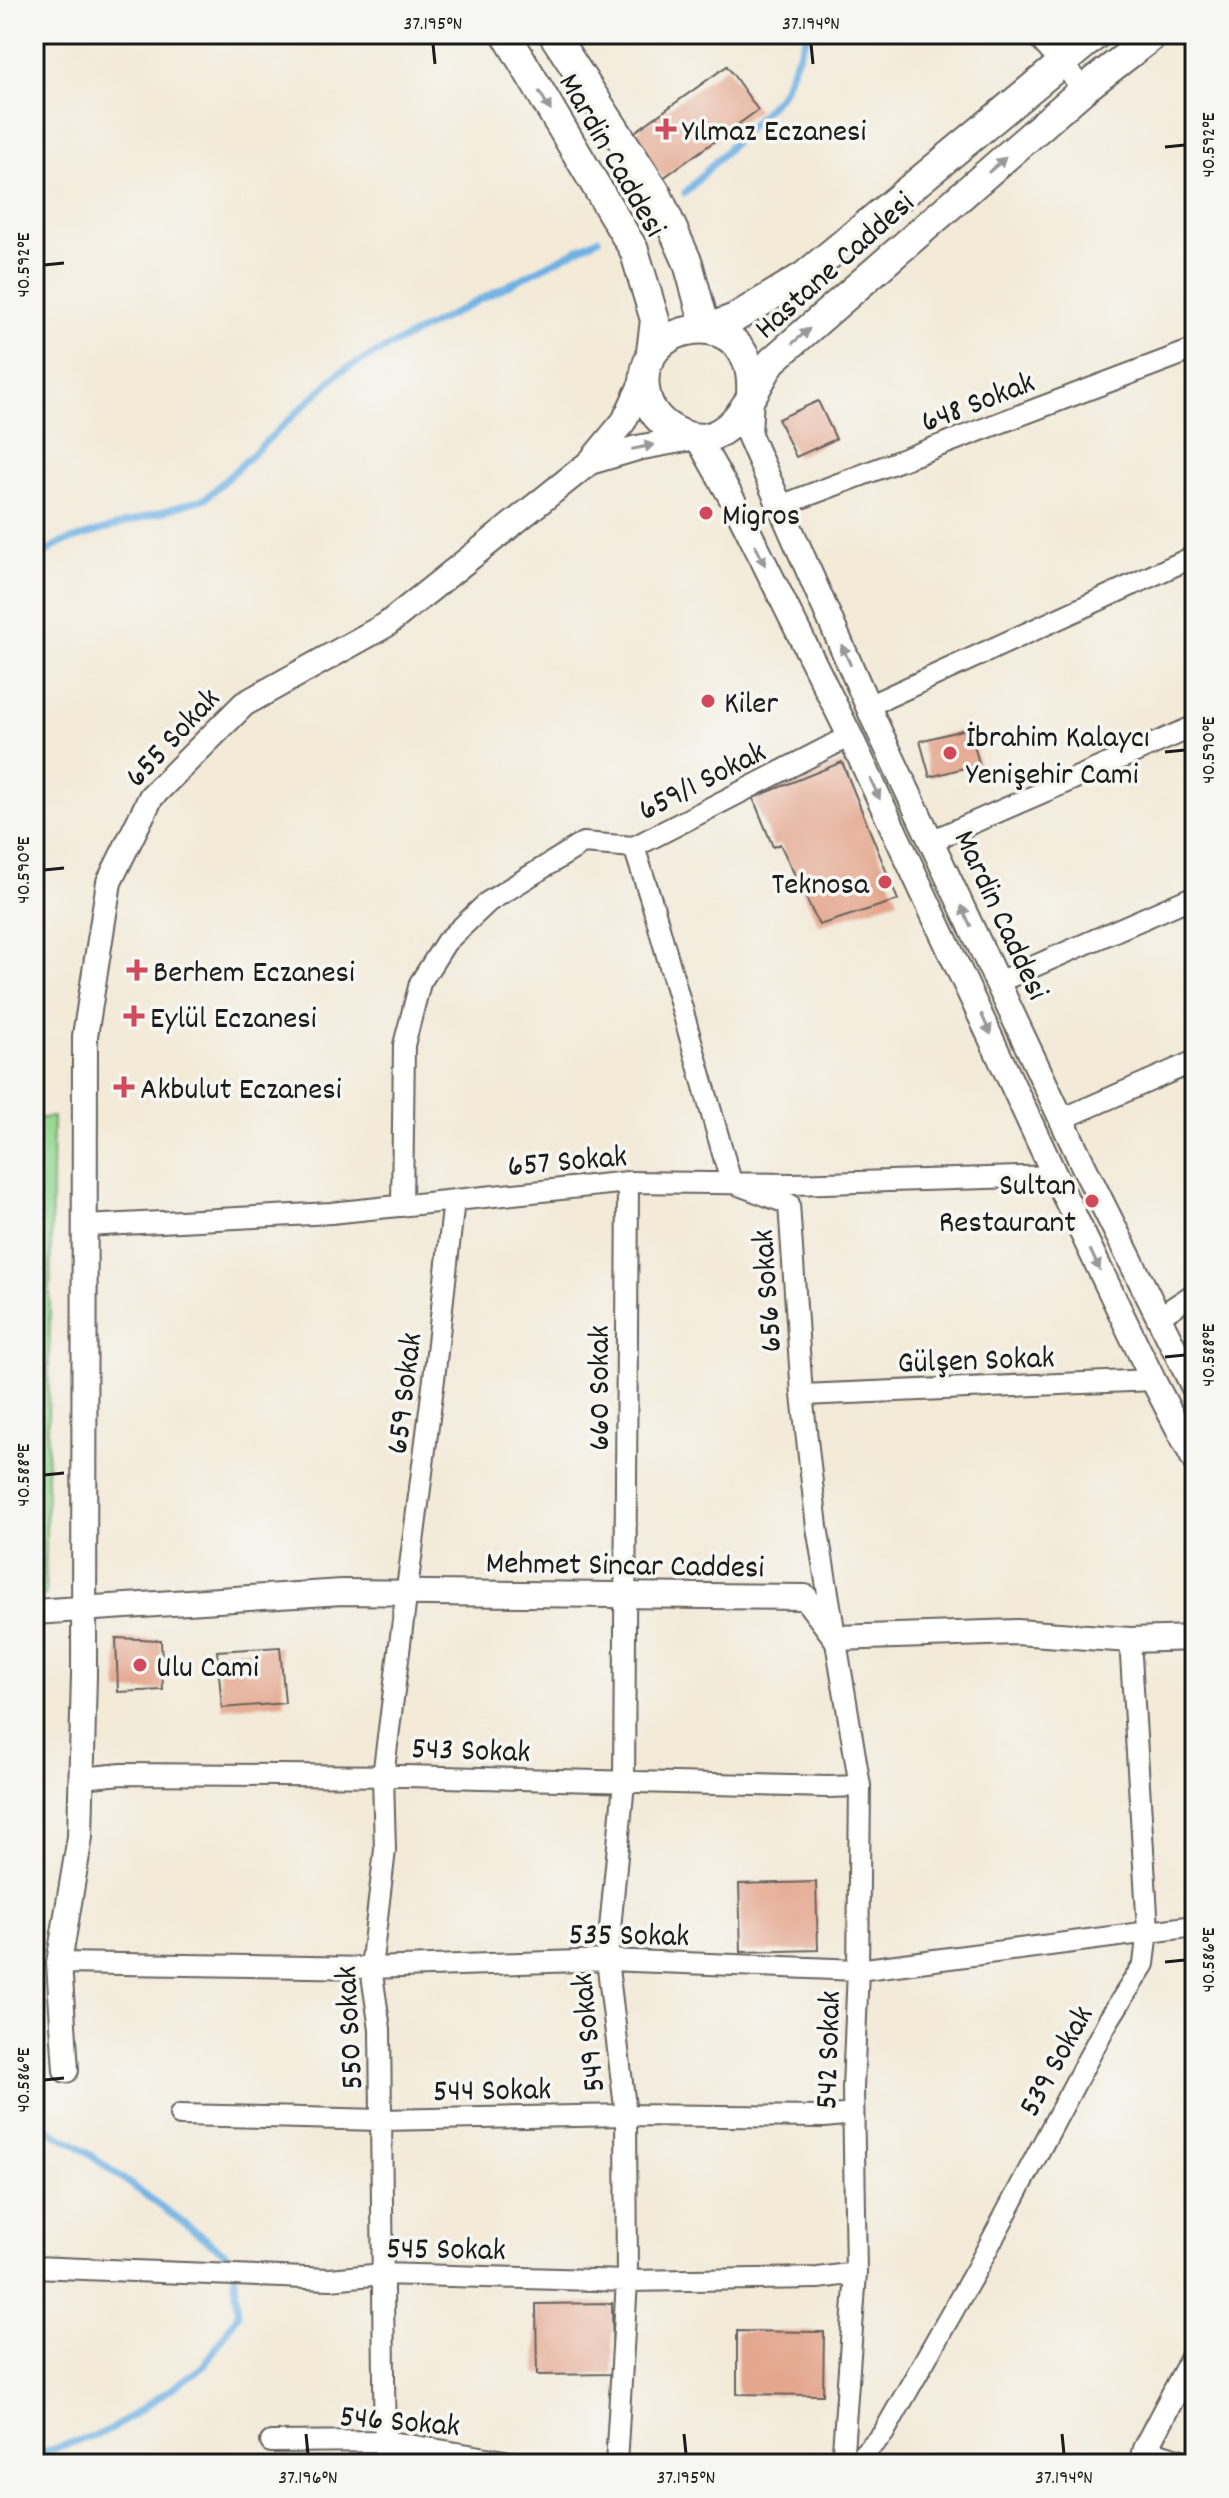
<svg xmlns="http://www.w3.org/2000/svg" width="1229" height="2498" font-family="Dekko,sans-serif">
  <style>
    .green { fill: #96da93; stroke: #597b58; stroke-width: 2 }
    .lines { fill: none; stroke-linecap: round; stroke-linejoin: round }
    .stream { stroke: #6eb1e3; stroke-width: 7 }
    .building { fill: #e4a68d }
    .minor-casing { stroke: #67645e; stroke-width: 24 }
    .tertiary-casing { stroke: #67645e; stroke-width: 28 }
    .secondary-casing { stroke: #67645e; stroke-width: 32 }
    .minor { stroke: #fff; stroke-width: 20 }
    .tertiary { stroke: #fff; stroke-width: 24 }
    .secondary { stroke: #fff; stroke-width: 28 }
    .oneway { fill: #999 }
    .ticks { fill: none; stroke: #1c1c1c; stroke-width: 3 }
    .poi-dot { fill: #d1495b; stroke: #f6f6f2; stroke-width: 3 }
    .labels { text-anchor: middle; stroke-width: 7; stroke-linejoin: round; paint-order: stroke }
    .poi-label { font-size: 32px; fill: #1c1c1c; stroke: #f6f6f2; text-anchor: start }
    .street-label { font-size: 32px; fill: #1c1c1c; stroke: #f6f6f2 }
    .neatline { fill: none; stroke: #1c1c1c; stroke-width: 3 }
    .ticks-label { font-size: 20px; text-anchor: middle; fill: #1c1c1c }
  </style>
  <rect width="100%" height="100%" fill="#f6f6f2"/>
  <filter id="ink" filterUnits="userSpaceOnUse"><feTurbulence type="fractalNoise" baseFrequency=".0125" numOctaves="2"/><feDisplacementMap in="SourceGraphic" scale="16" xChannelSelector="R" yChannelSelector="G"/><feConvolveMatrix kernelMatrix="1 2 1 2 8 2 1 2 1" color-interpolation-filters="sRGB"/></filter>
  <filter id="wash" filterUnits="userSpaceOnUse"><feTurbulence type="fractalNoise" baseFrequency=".006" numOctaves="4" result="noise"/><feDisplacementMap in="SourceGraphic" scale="32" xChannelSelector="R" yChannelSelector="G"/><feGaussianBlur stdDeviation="1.8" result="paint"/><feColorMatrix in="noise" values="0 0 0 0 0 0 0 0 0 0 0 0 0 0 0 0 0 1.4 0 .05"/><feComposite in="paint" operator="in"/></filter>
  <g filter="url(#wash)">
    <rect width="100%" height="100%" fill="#f3ead8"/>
    <path class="green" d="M53 1117 45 1596 34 1597V1119Z"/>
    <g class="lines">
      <path class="stream" d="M685 193 781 94 808 34
        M34 561 58 544 206 498 340 372 598 239
        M34 2122 78 2146 233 2259 238 2314 204 2366 111 2430 34 2455"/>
    </g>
    <g id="blocks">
      <path class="building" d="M727 66 758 110 663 178 632 134Z
        M818 401 836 439 796 457 778 419Z
        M970 728 979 764 930 777 920 741Z
        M842 762 898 900 819 925 780 844 773 847 753 798Z
        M116 1638 161 1640 163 1690 118 1692Z
        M280 1647 285 1703 222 1708 217 1651Z
        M816 1882 818 1950 741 1952 739 1884Z
        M612 2303 613 2374 537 2375 536 2304Z
        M737 2331 824 2332 823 2395 737 2394Z"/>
    </g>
  </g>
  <g filter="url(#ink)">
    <use href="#blocks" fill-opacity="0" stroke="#67645e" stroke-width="2"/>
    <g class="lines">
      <defs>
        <path id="minor" d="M1035 34 1084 89
          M780 506 1195 349
          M868 706 1195 556
          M931 841 1195 726
          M634 847 653 906 731 1182 789 1204 802 1395 817 1527 860 1786 858 1970 853 2088 856 2273 842 2464
          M998 982 1195 896
          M1062 1119 1195 1061
          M402 1206 404 1045 420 983 446 942 488 902 583 843 634 847 850 736
          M85 1226 331 1213 628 1182 793 1184 1055 1176
          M1159 1317 1195 1293
          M802 1395 1153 1380
          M81 1778 122 1774 406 1776 828 1787 860 1786
          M59 1963 371 1968 607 1960 858 1970 1195 1926
          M180 2115 381 2120 626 2115 824 2117 853 2114
          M34 2267 330 2279 383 2274 627 2281 818 2278 856 2273
          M271 2442 385 2441 522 2464
          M1145 2449 1195 2464
          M385 2464 380 2029 371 1968 385 1850 383 1776 434 1379 454 1200
          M616 2464 627 2281 626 2115 607 1960 624 1783 628 1182
          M853 2464 883 2434 976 2270 1108 2021 1144 1964 1148 1930 1130 1640"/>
        <path id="tertiary" d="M751 394 749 435 875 722 1085 1169 1195 1390
          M590 462 637 448 697 437 736 506 850 736 1055 1176 1153 1380 1195 1461
          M34 1612 342 1592 805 1597 836 1638 1017 1632 1130 1640 1195 1638
          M66 2070 59 1963 80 1837 84 1674 85 1036 109 882 151 797 244 704 386 625 590 462 624 421 645 376
          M1141 2464 1145 2449 1195 2354"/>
        <path id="secondary" d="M506 34 634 250 655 320 650 360
          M553 34 657 194 688 263 706 329
          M706 329 735 318 804 276 1097 34
          M751 394C757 297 629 320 646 394 649 410 661 424 676 431 728 459 751 394 772 361L1084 89 1155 34"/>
      </defs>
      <use href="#minor" class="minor-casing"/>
      <use href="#tertiary" class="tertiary-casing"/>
      <use href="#secondary" class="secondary-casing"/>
      <use href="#minor" class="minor"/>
      <use href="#tertiary" class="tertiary"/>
      <use href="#secondary" class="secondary"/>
    </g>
    <defs><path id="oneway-solid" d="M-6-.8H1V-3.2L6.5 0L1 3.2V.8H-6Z" transform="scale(2)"/></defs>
    <g class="oneway">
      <use href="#oneway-solid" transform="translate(545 101) rotate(59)"/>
      <use href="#oneway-solid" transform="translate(997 165) rotate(-41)"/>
      <use href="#oneway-solid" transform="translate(801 336) rotate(-41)"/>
      <use href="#oneway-solid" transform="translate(643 447) rotate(-12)"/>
      <use href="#oneway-solid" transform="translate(760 555) rotate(64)"/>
      <use href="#oneway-solid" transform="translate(846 655) rotate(-114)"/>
      <use href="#oneway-solid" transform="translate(875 789) rotate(65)"/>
      <use href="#oneway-solid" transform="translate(966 916) rotate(-115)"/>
      <use href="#oneway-solid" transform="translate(986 1024) rotate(66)"/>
      <use href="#oneway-solid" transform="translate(1095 1260) rotate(65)"/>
    </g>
  </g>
  <path class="ticks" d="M433 44 435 64M811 44 813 64M1165 147 1185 145M44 265 64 263M1165 752 1185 750M44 870 64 868M1165 1357 1185 1355M44 1475 64 1473M1165 1962 1185 1960M44 2080 64 2078M306 2434 308 2454M684 2434 686 2454M1062 2434 1064 2454"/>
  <g class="poi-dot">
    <path d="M662 117h8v8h8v8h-8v8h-8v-8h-8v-8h8z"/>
    <circle cx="706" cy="513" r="8"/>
    <circle cx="708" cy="701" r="8"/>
    <circle cx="950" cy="753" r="8"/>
    <circle cx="885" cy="882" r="8"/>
    <path d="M133 958h8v8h8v8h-8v8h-8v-8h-8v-8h8z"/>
    <path d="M130 1004h8v8h8v8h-8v8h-8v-8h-8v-8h8z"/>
    <path d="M120 1075h8v8h8v8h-8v8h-8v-8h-8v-8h8z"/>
    <circle cx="1092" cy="1201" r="8"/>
    <circle cx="140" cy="1665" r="8"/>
  </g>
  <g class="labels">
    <g class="poi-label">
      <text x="682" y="140">Yılmaz Eczanesi</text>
      <text x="722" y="524">Migros</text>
      <text x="724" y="712">Kiler</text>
      <text x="966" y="746">İbrahim Kalaycı<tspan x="966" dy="37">Yenişehir Cami</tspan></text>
      <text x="869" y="893" text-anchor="end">Teknosa</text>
      <text x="153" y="981">Berhem Eczanesi</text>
      <text x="150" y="1027">Eylül Eczanesi</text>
      <text x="140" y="1098">Akbulut Eczanesi</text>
      <text x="1076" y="1194" text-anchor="end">Sultan<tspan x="1076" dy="37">Restaurant</tspan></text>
      <text x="156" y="1676">Ulu Cami</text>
    </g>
    <g class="street-label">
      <text transform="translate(614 154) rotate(60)" y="11">Mardin Caddesi</text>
      <text transform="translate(833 264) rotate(-42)" y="11">Hastane Caddesi</text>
      <text transform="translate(977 400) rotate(-21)" y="11">648 Sokak</text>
      <text transform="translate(171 736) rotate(-47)" y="11">655 Sokak</text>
      <text transform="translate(701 779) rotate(-27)" y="11">659/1 Sokak</text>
      <text transform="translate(1003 914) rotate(65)" y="11">Mardin Caddesi</text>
      <text transform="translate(567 1159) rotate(-5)" y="11">657 Sokak</text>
      <text transform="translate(765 1291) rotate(-94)" y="11">656 Sokak</text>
      <text transform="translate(976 1358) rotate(-2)" y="11">Gülşen Sokak</text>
      <text transform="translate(597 1388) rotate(-90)" y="11">660 Sokak</text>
      <text transform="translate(402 1393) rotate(-83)" y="11">659 Sokak</text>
      <text transform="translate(625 1563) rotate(1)" y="11">Mehmet Sincar Caddesi</text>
      <text transform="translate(471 1748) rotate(2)" y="11">543 Sokak</text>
      <text transform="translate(629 1933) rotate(1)" y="11">535 Sokak</text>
      <text transform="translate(347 2028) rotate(-93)" y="11">550 Sokak</text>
      <text transform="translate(586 2033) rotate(-96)" y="11">549 Sokak</text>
      <text transform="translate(826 2050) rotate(-88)" y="11">542 Sokak</text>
      <text transform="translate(1054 2060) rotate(-61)" y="11">539 Sokak</text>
      <text transform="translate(492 2088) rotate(-1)" y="11">544 Sokak</text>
      <text transform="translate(446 2247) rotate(1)" y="11">545 Sokak</text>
      <text transform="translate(400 2419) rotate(5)" y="11">546 Sokak</text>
    </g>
  </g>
  <rect width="1229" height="2498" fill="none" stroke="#f6f6f2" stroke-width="88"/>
  <rect x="44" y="44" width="1141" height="2410" class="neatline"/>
  <g class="ticks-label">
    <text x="433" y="29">37.195°N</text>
    <text x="811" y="29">37.194°N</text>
    <text transform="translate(1207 145) rotate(-90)" y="7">40.592°E</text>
    <text transform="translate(22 265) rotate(-90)" y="7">40.592°E</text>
    <text transform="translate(1207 750) rotate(-90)" y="7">40.590°E</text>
    <text transform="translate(22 870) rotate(-90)" y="7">40.590°E</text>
    <text transform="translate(1207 1355) rotate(-90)" y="7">40.588°E</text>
    <text transform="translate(22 1475) rotate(-90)" y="7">40.588°E</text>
    <text transform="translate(1207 1960) rotate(-90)" y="7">40.586°E</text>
    <text transform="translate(22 2080) rotate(-90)" y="7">40.586°E</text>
    <text x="308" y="2483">37.196°N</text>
    <text x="686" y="2483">37.195°N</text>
    <text x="1064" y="2483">37.194°N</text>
  </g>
</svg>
